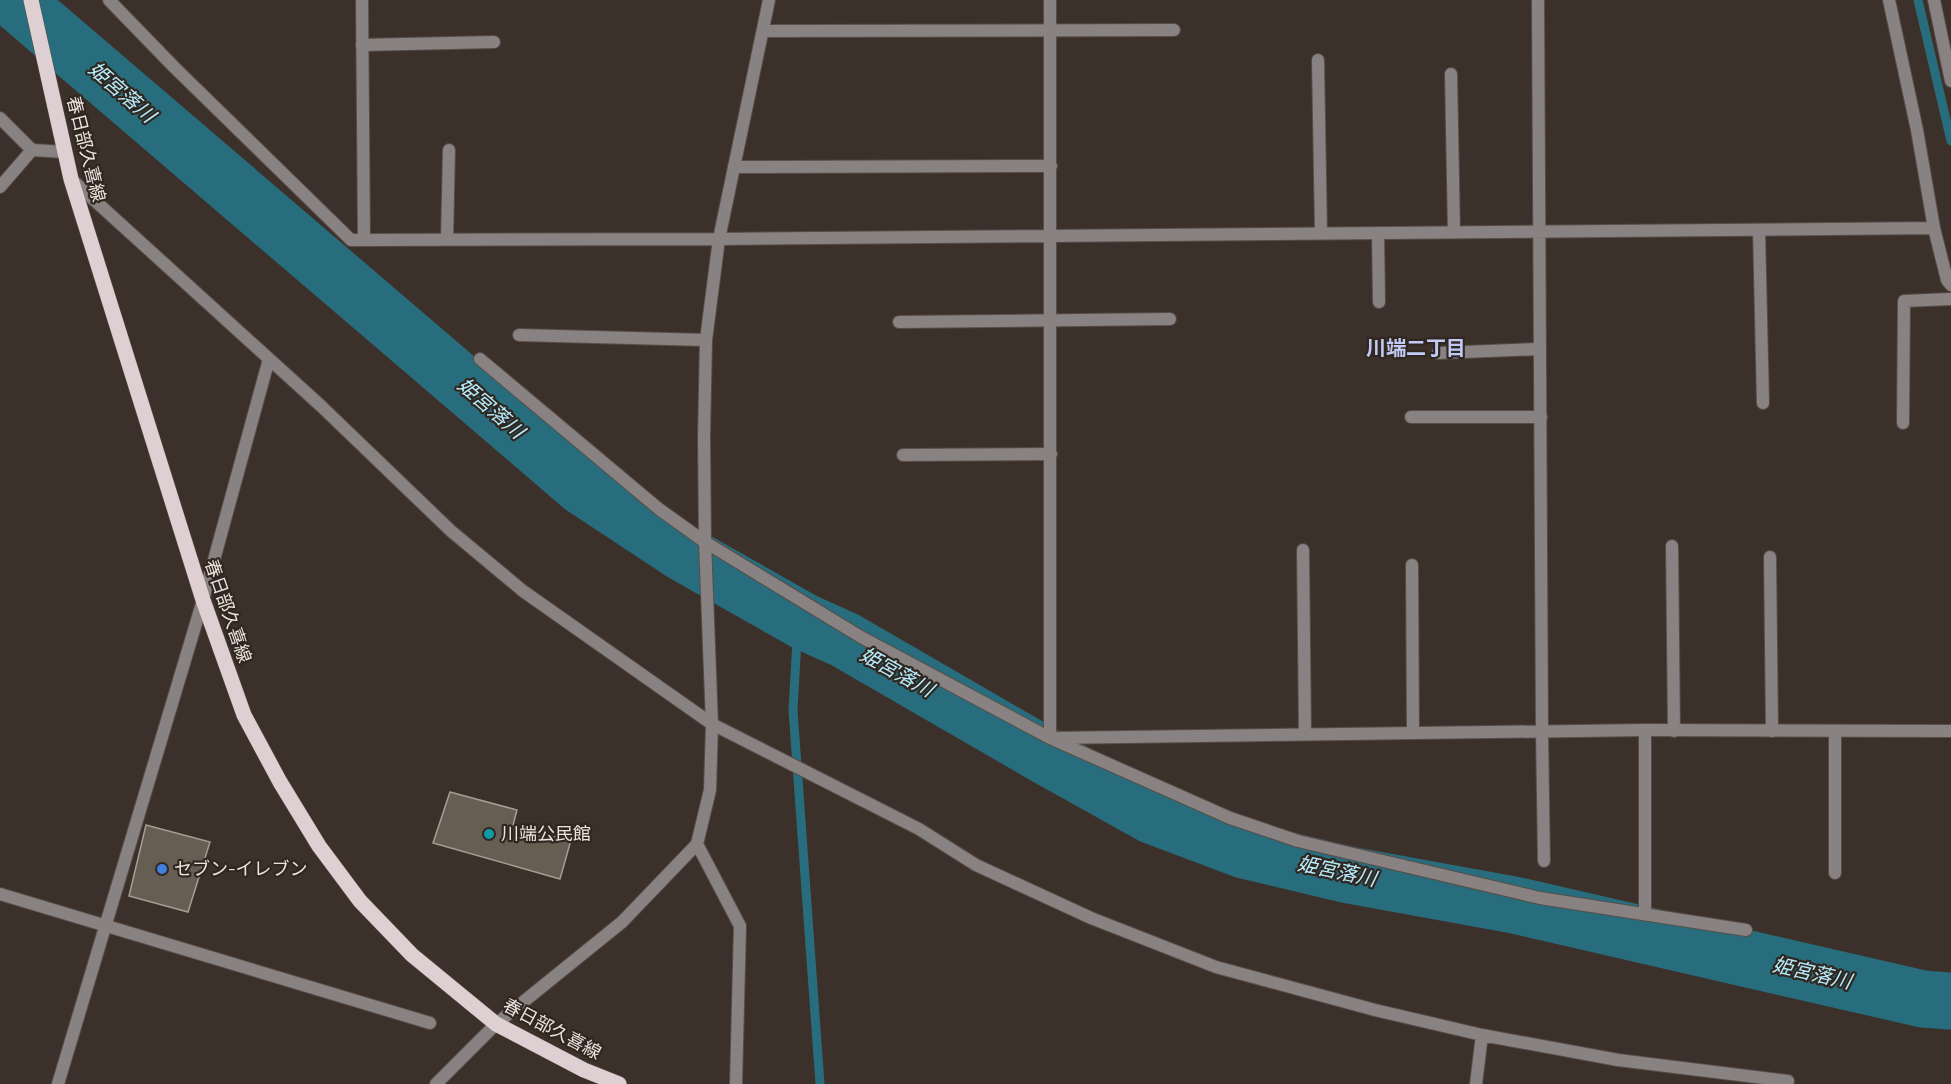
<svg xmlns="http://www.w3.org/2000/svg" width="1951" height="1084" font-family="Manrope,'Noto Sans JP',sans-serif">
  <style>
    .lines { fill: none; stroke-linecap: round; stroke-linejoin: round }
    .stream { stroke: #286d7d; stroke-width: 9 }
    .river { stroke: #286d7d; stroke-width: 57 }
    .building { fill: #665e53; stroke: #a69c91; stroke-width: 1.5 }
    .service-casing { stroke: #584e47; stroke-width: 14 }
    .minor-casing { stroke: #584e47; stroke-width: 14 }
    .tertiary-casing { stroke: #584e47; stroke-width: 14 }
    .primary-casing { stroke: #584e47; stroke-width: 16 }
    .service { stroke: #898283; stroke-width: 12 }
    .minor { stroke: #898283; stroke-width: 12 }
    .tertiary { stroke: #898283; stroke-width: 12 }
    .primary { stroke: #ded0d2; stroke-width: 15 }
    .culture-dot { fill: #0f9aa8; stroke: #312721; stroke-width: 2 }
    .shop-dot { fill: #3f7fe0; stroke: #312721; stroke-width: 2 }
    .labels { text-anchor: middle; stroke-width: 4.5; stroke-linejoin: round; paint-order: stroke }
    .street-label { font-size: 18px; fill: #eae4df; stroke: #312721 }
    .poi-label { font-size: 18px; fill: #eae4df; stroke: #312721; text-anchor: start }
    .water-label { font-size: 20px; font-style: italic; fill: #b5ecfb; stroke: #312721 }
    .neighbourhood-label { font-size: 20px; font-weight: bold; fill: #c1cbf5; stroke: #312721 }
  </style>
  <rect width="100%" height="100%" fill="#3c312a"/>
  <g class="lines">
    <path class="stream" d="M1918 0 1951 141
      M805 622 797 640 793 710 820 1084"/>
    <path class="river" d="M14 0 583 487 683 553 805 622 845 640 1042 754 1151 815 1244 850 1349 875 1514 905 1923 999 1951 1001"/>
  </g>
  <path class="building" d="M450 792 517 810 512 829 571 840 560 879 433 843Z
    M146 825 210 842 188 912 129 896Z"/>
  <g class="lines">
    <defs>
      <path id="service" d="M763 31 1174 30
        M362 45 494 42
        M1318 60 1321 233
        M1451 74 1454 232
        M734 167 1051 166
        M1759 230 1763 403
        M1378 233 1379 302
        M899 322 1170 319
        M519 335 706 340
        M1438 353 1540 349
        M1411 417H1541
        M1903 423 1904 301 1951 299
        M903 455 1051 454
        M1672 546 1674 731
        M1303 550 1305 734
        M1770 557 1772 731
        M1412 565 1413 733
        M1542 731 1544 861
        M1835 873V731
        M1645 913V730"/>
      <path id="minor" d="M109 0 175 68 351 240H364
        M362 0 364 240 719 239 1934 228
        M1050 0V738L1645 730 1951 731
        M1538 0 1542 731
        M1889 0 1917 130 1934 228 1947 280 1951 285
        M1934 0 1951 81
        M0 118 32 150 65 152
        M71 179 321 406 451 531 523 591 712 724 919 829 976 865 1091 918 1216 967 1375 1010 1482 1035 1618 1060 1788 1081
        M0 187 32 150
        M447 239 449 150
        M480 359 659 509 705 542 861 637 1050 738 1230 818 1298 841 1540 898 1746 930
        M697 844 740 926 736 1084
        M0 894 430 1023
        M496 1024 622 922 697 844 710 790 712 724 705 542 704 437 706 340 719 239 769 0
        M58 1084 203 600 269 359
        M1476 1084 1482 1035"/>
      <path id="tertiary" d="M436 1084 496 1024"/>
      <path id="primary" d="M31 0 71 179 203 600 244 715 280 782 319 846 360 901 412 955 496 1024 584 1070 619 1084"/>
    </defs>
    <use href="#service" class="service-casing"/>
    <use href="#minor" class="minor-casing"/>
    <use href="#tertiary" class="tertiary-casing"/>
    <use href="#primary" class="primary-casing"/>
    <use href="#service" class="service"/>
    <use href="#minor" class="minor"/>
    <use href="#tertiary" class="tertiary"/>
    <use href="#primary" class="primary"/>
  </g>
  <circle class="culture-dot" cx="489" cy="834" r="6"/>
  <circle class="shop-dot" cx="162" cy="869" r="6"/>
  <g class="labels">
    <g class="street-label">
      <text transform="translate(86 149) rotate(76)" y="6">春日部久喜線</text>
      <text transform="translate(228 611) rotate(71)" y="6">春日部久喜線</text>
      <text transform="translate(552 1029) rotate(28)" y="6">春日部久喜線</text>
    </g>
    <g class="poi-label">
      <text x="501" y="840">川端公民館</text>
      <text x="174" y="875">セブン-イレブン</text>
    </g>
    <g class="water-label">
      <text transform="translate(122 92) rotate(41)" y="7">姫宮落川</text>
      <text transform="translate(491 408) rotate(41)" y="7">姫宮落川</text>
      <text transform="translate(897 672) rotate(29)" y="7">姫宮落川</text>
      <text transform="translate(1337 871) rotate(12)" y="7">姫宮落川</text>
      <text transform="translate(1812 973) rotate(13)" y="7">姫宮落川</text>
    </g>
    <g class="neighbourhood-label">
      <text x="1416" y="355">川端二丁目</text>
    </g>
  </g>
</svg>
